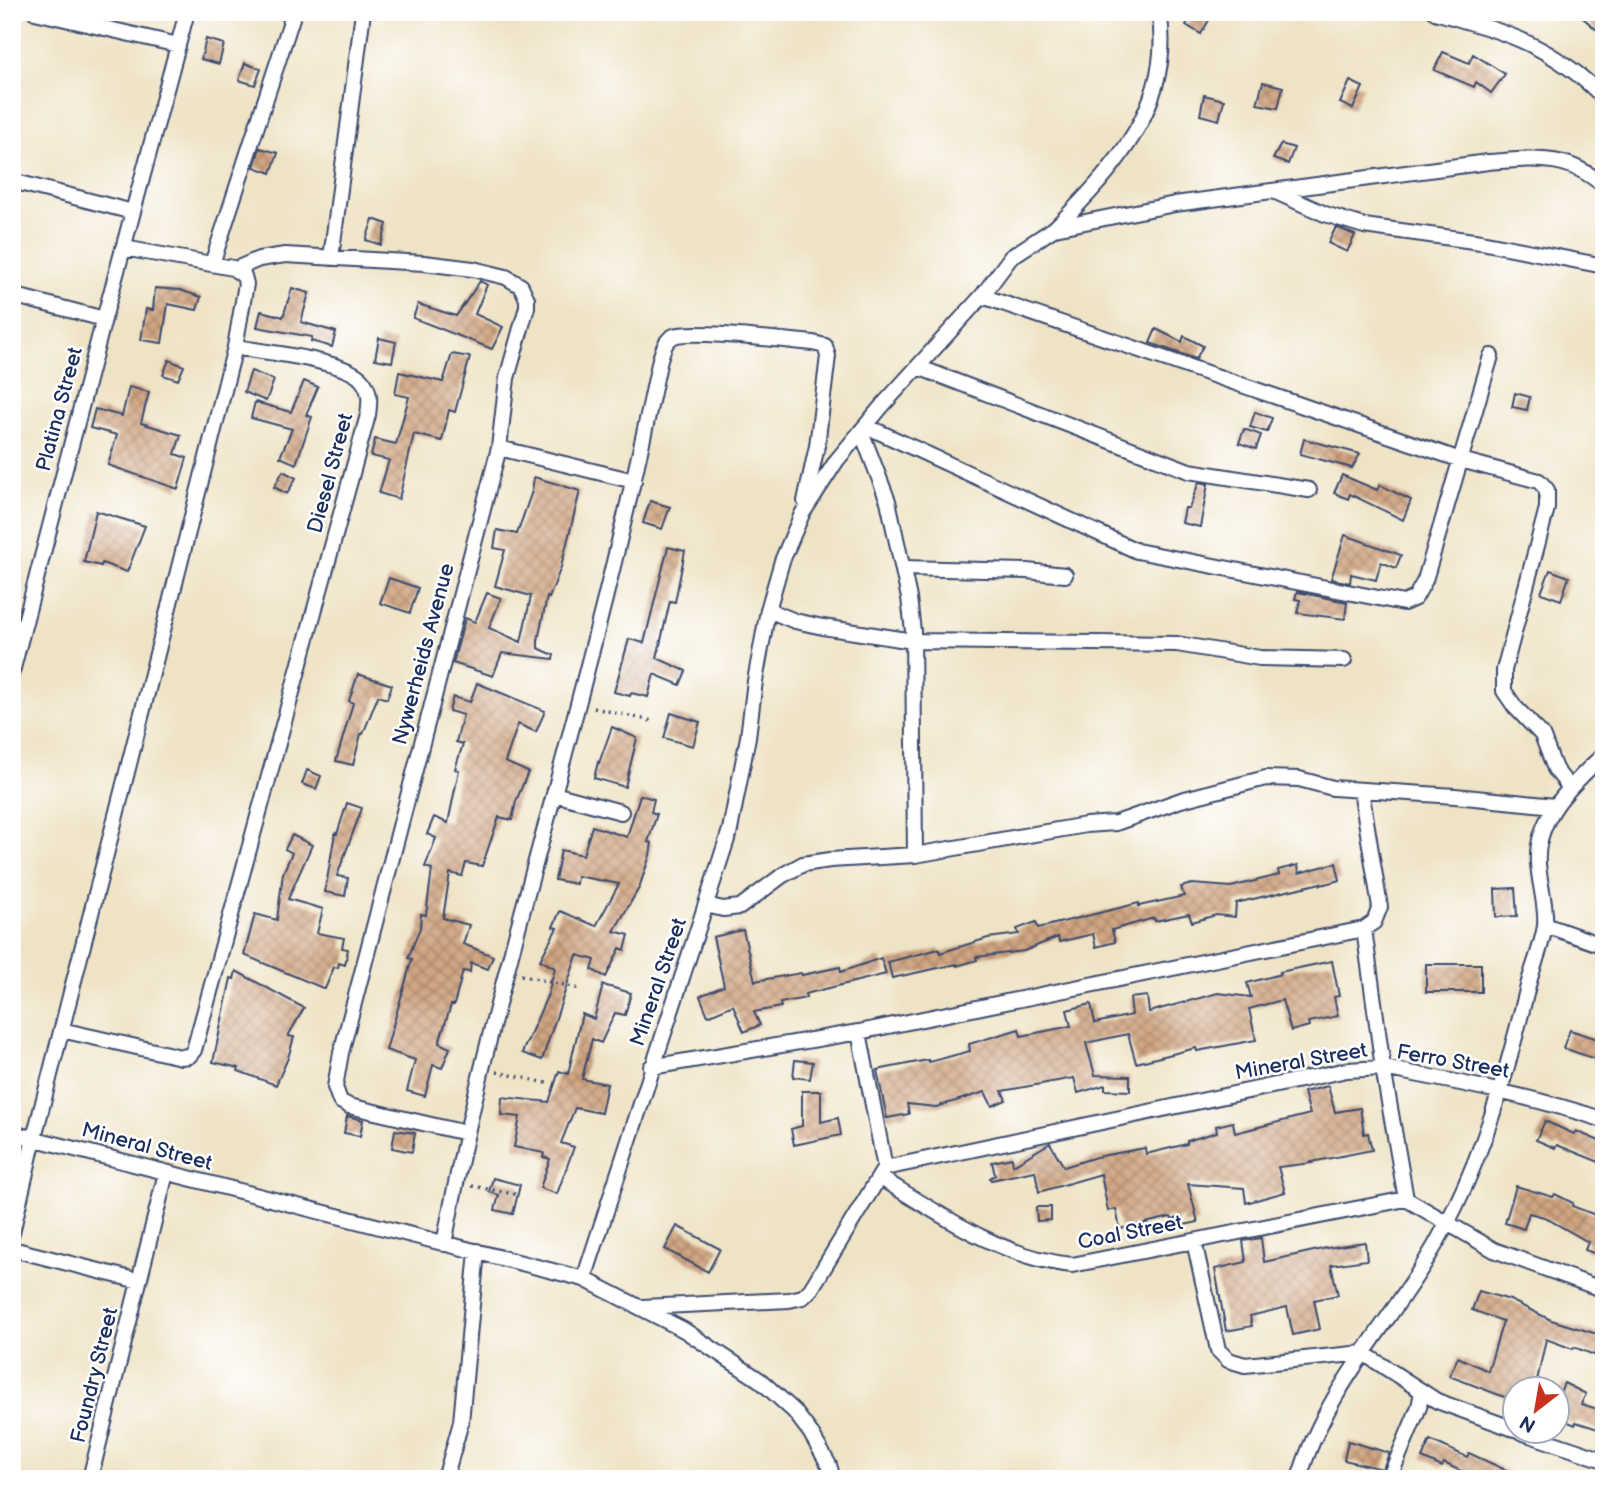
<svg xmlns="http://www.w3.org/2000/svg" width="1616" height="1491" font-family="'Balsamiq Sans',sans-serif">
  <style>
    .building { fill: url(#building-cross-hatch) }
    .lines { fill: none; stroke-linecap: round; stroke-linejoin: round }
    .street-casing { stroke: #3b4a6d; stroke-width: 18 }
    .path { stroke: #3b4a6d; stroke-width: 3.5; stroke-dasharray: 2 5; stroke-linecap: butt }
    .street { stroke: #fff; stroke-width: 14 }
    .labels { text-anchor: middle; stroke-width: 5; stroke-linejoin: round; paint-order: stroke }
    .street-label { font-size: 21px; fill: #1b2f5e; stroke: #fff }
  </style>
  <defs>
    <pattern id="building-cross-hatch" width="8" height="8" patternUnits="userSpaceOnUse" patternTransform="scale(1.75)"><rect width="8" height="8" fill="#d1a581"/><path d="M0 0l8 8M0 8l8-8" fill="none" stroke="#a9876d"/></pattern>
  </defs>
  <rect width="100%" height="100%" fill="#fff"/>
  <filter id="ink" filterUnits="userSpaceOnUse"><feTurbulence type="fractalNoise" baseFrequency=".0143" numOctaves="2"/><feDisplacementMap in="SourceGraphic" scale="14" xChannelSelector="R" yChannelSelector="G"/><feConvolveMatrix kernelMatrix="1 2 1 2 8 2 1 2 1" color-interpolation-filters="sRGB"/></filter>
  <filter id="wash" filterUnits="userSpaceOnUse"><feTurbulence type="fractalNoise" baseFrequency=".00686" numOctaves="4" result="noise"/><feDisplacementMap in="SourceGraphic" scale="28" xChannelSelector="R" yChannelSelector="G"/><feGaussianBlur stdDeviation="1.57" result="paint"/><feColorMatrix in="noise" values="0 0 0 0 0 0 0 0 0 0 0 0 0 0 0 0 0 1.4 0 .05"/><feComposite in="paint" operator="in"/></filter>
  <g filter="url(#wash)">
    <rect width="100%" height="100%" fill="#efe3c5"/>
    <g id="blocks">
      <path class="building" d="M1194 12 1209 20 1201 34 1186 25Z
        M1576 12H1604V36Z
        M206 39 224 44 219 64 201 59Z
        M1443 52 1469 63 1473 54 1505 74 1491 93 1476 82 1474 87 1434 70Z
        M245 63 261 69 255 85 239 80Z
        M1350 81 1363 87 1353 109 1340 103Z
        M1263 82 1283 87 1278 108 1257 104Z
        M1204 95 1224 100 1219 120 1200 115Z
        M1281 144 1294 148 1288 164 1273 159Z
        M260 148 278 153 271 173 254 167Z
        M373 219 387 224 381 245 366 240Z
        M1336 227 1355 235 1347 252 1328 243Z
        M480 281 487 285 475 314 503 327 492 349 413 318 418 304 456 316Z
        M155 288 180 290 201 297 197 310 168 304 162 343 141 340 146 309 153 310Z
        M292 288 309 293 301 322 336 332 332 347 311 341 312 337 257 327 261 311 283 317Z
        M1156 329 1182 342 1184 336 1203 346 1196 359 1150 343Z
        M379 338 396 342 392 362 375 359Z
        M452 354 470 357 455 412 449 410 442 441 414 434 399 499 379 493 389 460 371 456 375 439 396 444 409 397 395 394 399 372 443 382Z
        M169 360 184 366 178 380 163 375Z
        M251 371 274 380 266 401 244 392Z
        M304 381 318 387 306 415 312 417 296 464 280 457 292 429 251 418 255 402 291 412Z
        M129 387 149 392 141 423 181 435 175 454 187 458 178 489 108 465 117 435 90 428 95 409 122 416Z
        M1515 393 1530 397 1527 410 1512 407Z
        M1255 412 1272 418 1267 432 1250 427Z
        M1244 429 1261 435 1256 449 1239 443Z
        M1304 439 1360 454 1352 468 1300 454Z
        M283 471 296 478 287 494 274 487Z
        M1342 475 1377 490 1380 485 1411 500 1403 520 1350 494 1348 499 1334 493Z
        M534 477 580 491 561 567 549 598 547 597 538 640V648L554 655 553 659 502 653 493 676 453 663 465 618 475 622 487 593 501 598 489 628 521 642 531 596 495 586 505 550 494 548 497 530 517 534 532 491Z
        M1199 482 1208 484 1200 527 1182 523 1185 508H1189Z
        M650 501 670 507 662 529 643 523Z
        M96 511 145 526 127 572 102 563 101 566 84 562Z
        M1345 535 1401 555 1396 568 1381 562 1376 580 1351 574 1350 583 1331 579Z
        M668 547 685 551 675 602 670 601 657 658 686 671 680 685 654 674 648 697 631 693 630 696 614 692 629 639 644 643Z
        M1550 570 1569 577 1561 600 1541 593Z
        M389 578 418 588 410 613 380 603Z
        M1297 592 1347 602 1345 619 1297 613 1300 600 1295 599Z
        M358 674 392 685 387 699 378 696 363 734H361L353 765 336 761 353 703 349 701Z
        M477 683 545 711 536 732 518 724 505 762 528 772 516 801 512 820 499 817 482 866 466 863 462 876 450 873 443 918 469 925 463 944 493 956 488 969 471 963 470 972 463 971 454 1005H451L439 1043 450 1048 442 1068 433 1065 425 1096 407 1091 415 1060 386 1050 412 959 408 958 420 928 421 914 426 915 432 869 425 867 436 838 427 834 434 817 448 823 459 770 455 769 463 744 456 742 463 715 449 711 453 697 470 702Z
        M671 713 700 722 693 746 664 738Z
        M612 727 637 738 625 787 594 778 598 762 599 763Z
        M307 770 321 776 316 789 302 784Z
        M640 795 654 799 651 812 657 814 648 842 652 843 650 855 639 888 614 931 629 935 625 950 620 948 606 977 592 970 595 960 577 955 542 1060 522 1053 548 994 555 968 540 960 557 928 553 927 560 911 596 926 619 884 577 876 576 884 555 880 561 850 583 855 592 826 627 837Z
        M347 803 362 808 337 876 348 878 345 896 325 892 335 833 337 834Z
        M292 835 312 845 288 899 323 909 317 933 344 938 342 948 348 949 345 965 339 963 338 968 334 967 325 989 244 955 255 914 277 920 283 873 292 853 285 849Z
        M1336 863 1340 880 1321 885V883L1236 903 1235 917 1216 915 1192 922 1189 914 1155 921 1154 918 1112 930 1115 942 1096 947 1093 934 1059 942 1058 937 1024 951 976 957 977 960 957 966V964L892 978 888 962 939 949 940 953 988 938 1019 934 1017 929 1036 922 1038 928 1139 903V906L1184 896 1181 887 1192 884 1231 887 1279 875 1278 870 1298 865 1299 873Z
        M1515 888 1517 916 1496 917 1495 889Z
        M743 930 755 981 801 973 802 975 840 967 841 972 881 958 886 974 805 994 806 998 780 1003 781 1007 754 1012 760 1025 744 1032 733 1005 708 1016 700 996 724 986 713 937Z
        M1332 961 1339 996 1334 997 1338 1016 1308 1022 1309 1026 1291 1031 1282 1000 1249 1009 1256 1040 1197 1051 1196 1048 1136 1063 1128 1034 1086 1043 1095 1075 1130 1076V1091L1105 1090V1085L1078 1093 1074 1078 1002 1091 1006 1100 992 1106 985 1092 936 1107 907 1104 909 1114 887 1118 877 1070 928 1060 929 1062 970 1051 969 1044 1019 1029 1021 1036 1071 1026 1067 1010 1091 1004 1095 1023 1132 1015 1130 998 1147 996 1149 1012 1218 993 1251 997 1247 983 1281 974 1280 972Z
        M1426 964H1481V992H1426Z
        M236 971 304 1008 288 1036 294 1037 288 1058 276 1085 238 1071 239 1068 213 1062 231 978 234 979Z
        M603 985 631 993 625 1015 615 1013 601 1043 592 1039 582 1079 607 1084 601 1113 575 1108 561 1143 574 1147 557 1194 540 1188 550 1159 543 1157 544 1153 514 1147 520 1117 501 1115 502 1097 549 1102 559 1071 568 1074 582 1014 594 1019Z
        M1570 1030 1604 1041V1062L1563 1048Z
        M795 1060 813 1062 810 1079 793 1077Z
        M1328 1086 1335 1112 1360 1108 1364 1134 1368 1133 1372 1150 1311 1162 1312 1163 1278 1167 1285 1192 1246 1203 1244 1188 1188 1184 1198 1222 1184 1225 1182 1217 1172 1220 1171 1217 1120 1229 1116 1209 1108 1211 1101 1174 1039 1192 1035 1171 991 1180 990 1178 995 1175 992 1162 1012 1158 1013 1165 1050 1143 1064 1167 1096 1157 1145 1148 1146 1154 1187 1144V1141L1217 1132 1216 1126 1233 1122 1235 1133 1310 1114 1304 1092Z
        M802 1091H821V1122L838 1118 841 1135 794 1145 791 1129 802 1126Z
        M347 1116 363 1120 360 1136 344 1133Z
        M1545 1121 1574 1134 1576 1131 1604 1143V1164L1557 1145 1555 1148 1536 1140Z
        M395 1130 415 1133 412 1152 392 1148Z
        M493 1178 520 1185 513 1214 495 1210 499 1195 489 1192Z
        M1516 1186 1553 1197 1555 1194 1573 1203 1572 1206 1598 1216 1604 1205V1257L1585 1250 1588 1242 1544 1217 1529 1213 1524 1229 1505 1223Z
        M1036 1207H1051V1220L1037 1221Z
        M677 1226 720 1249 708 1272 665 1249Z
        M1261 1238 1264 1262 1327 1248 1365 1242 1367 1260 1331 1265 1338 1295 1314 1300 1320 1329 1293 1335 1287 1307 1250 1316 1252 1326 1226 1331 1215 1269 1246 1262 1243 1241Z
        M1479 1291 1510 1300 1551 1320 1604 1336V1345L1599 1357 1574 1347 1573 1349 1546 1339 1535 1390H1511L1507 1398 1449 1376 1458 1357 1488 1371 1503 1321 1472 1310Z
        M1564 1383 1586 1394 1581 1404 1604 1411V1431L1576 1422 1575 1425 1557 1417V1399Z
        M1430 1440 1467 1457 1469 1453 1525 1479H1478L1444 1463 1442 1467 1422 1458Z
        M1348 1441 1389 1453 1383 1469 1344 1460Z"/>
    </g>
  </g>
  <g filter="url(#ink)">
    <use href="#blocks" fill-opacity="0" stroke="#3b4a6d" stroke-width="2"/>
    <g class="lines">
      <defs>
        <path id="street" d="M35 12 178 45
          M1435 12C1505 32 1551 44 1604 98
          M12 181 133 212
          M1276 192 1325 214 1364 226 1481 242 1604 266
          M1055 228C1114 170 1175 102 1159 12
          M331 258 363 12
          M212 264 294 12
          M236 269 259 259 285 255 424 263 473 269 506 277 521 286 527 299V307L507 378 499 448 341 1053 335 1087 340 1101 349 1106 466 1133
          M12 295 104 319
          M982 296 1461 460 1539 481 1547 490V508L1504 670V691L1515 707 1542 735 1555 769 1570 788
          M918 367 1189 471 1309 490
          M866 426 1137 551 1404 603 1415 598 1425 580 1491 356
          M861 431 888 501 909 598 913 631 915 855
          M499 448 634 481
          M903 568 1027 571 1065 575
          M768 610 795 621 823 627 913 641 1177 644 1260 658 1344 660
          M12 672 104 319 187 12
          M1361 790 1380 907 1374 922 1364 929
          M554 794 621 812
          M706 905 723 909 740 907 783 875 803 864 830 860 915 855 1086 825 1116 823 1181 800 1266 778 1299 779 1333 788 1455 796 1555 806
          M1545 925 1604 946
          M61 1030 181 1057 189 1056 194 1050 368 415C370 401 371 390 361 379 343 360 263 352 235 347
          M859 1032 885 1168 1347 1070 1383 1068C1458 1082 1531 1096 1604 1120
          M651 1067 859 1032 1364 929 1383 1068 1406 1199 1494 1250 1604 1290
          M12 1133 584 1279 684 1330 761 1381 794 1411 810 1432 829 1465 833 1479
          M879 1177C938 1213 1001 1258 1072 1265L1406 1199
          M12 1233 34 1138 235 347 246 284 244 276 233 268 124 248
          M1194 1241 1218 1350 1228 1360 1245 1365 1363 1353
          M444 1244C478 1061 531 884 578 704 608 590 636 475 660 359 663 350 665 340 674 336 691 329 789 341 813 343L825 346 828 356 817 446 805 501
          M12 1249 139 1281
          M584 1279 730 830 748 737 755 681 768 610 782 561 802 514 837 460 882 406 982 296 1011 257 1055 228 1175 204 1488 162C1534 159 1567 153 1604 186
          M643 1307 789 1300 803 1297 811 1289 884 1169
          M1363 1353 1437 1401 1514 1429
          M1521 1432 1604 1460
          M90 1479 166 1173
          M445 1479 461 1422 477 1251
          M1299 1479C1322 1398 1380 1334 1424 1264 1457 1211 1482 1150 1500 1090 1511 1055 1520 1018 1529 982 1534 964 1542 945 1545 926 1547 906 1539 883 1538 863 1535 817 1573 784 1604 754
          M1389 1479 1419 1407 1422 1392"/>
      </defs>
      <use href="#street" class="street-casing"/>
      <path class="path" d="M594 708 652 721
        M521 975 580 989
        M497 1072 551 1084
        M472 1186 519 1195"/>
      <use href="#street" class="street"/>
    </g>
  </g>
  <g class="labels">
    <g class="street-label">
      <text transform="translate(59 409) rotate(-75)" y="7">Platina Street</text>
      <text transform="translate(330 473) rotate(-75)" y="7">Diesel Street</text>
      <text transform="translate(423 654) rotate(-75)" y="7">Nywerheids Avenue</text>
      <text transform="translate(658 982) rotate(-71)" y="7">Mineral Street</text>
      <text transform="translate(1301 1061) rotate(-10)" y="7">Mineral Street</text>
      <text transform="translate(1453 1061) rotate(10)" y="7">Ferro Street</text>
      <text transform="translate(147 1146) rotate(15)" y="7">Mineral Street</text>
      <text transform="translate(1130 1232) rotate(-11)" y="7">Coal Street</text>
      <text transform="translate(94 1375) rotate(-76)" y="7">Foundry Street</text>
    </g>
  </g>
  <rect width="1616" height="1491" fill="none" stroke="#fff" stroke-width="42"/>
  <g transform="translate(1536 1410) rotate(211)"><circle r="33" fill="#ffffff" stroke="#a4acbf" stroke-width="2"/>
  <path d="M0-5L12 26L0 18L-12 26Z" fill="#c8321e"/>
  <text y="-10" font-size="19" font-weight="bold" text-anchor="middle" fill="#1b2f5e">N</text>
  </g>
</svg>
